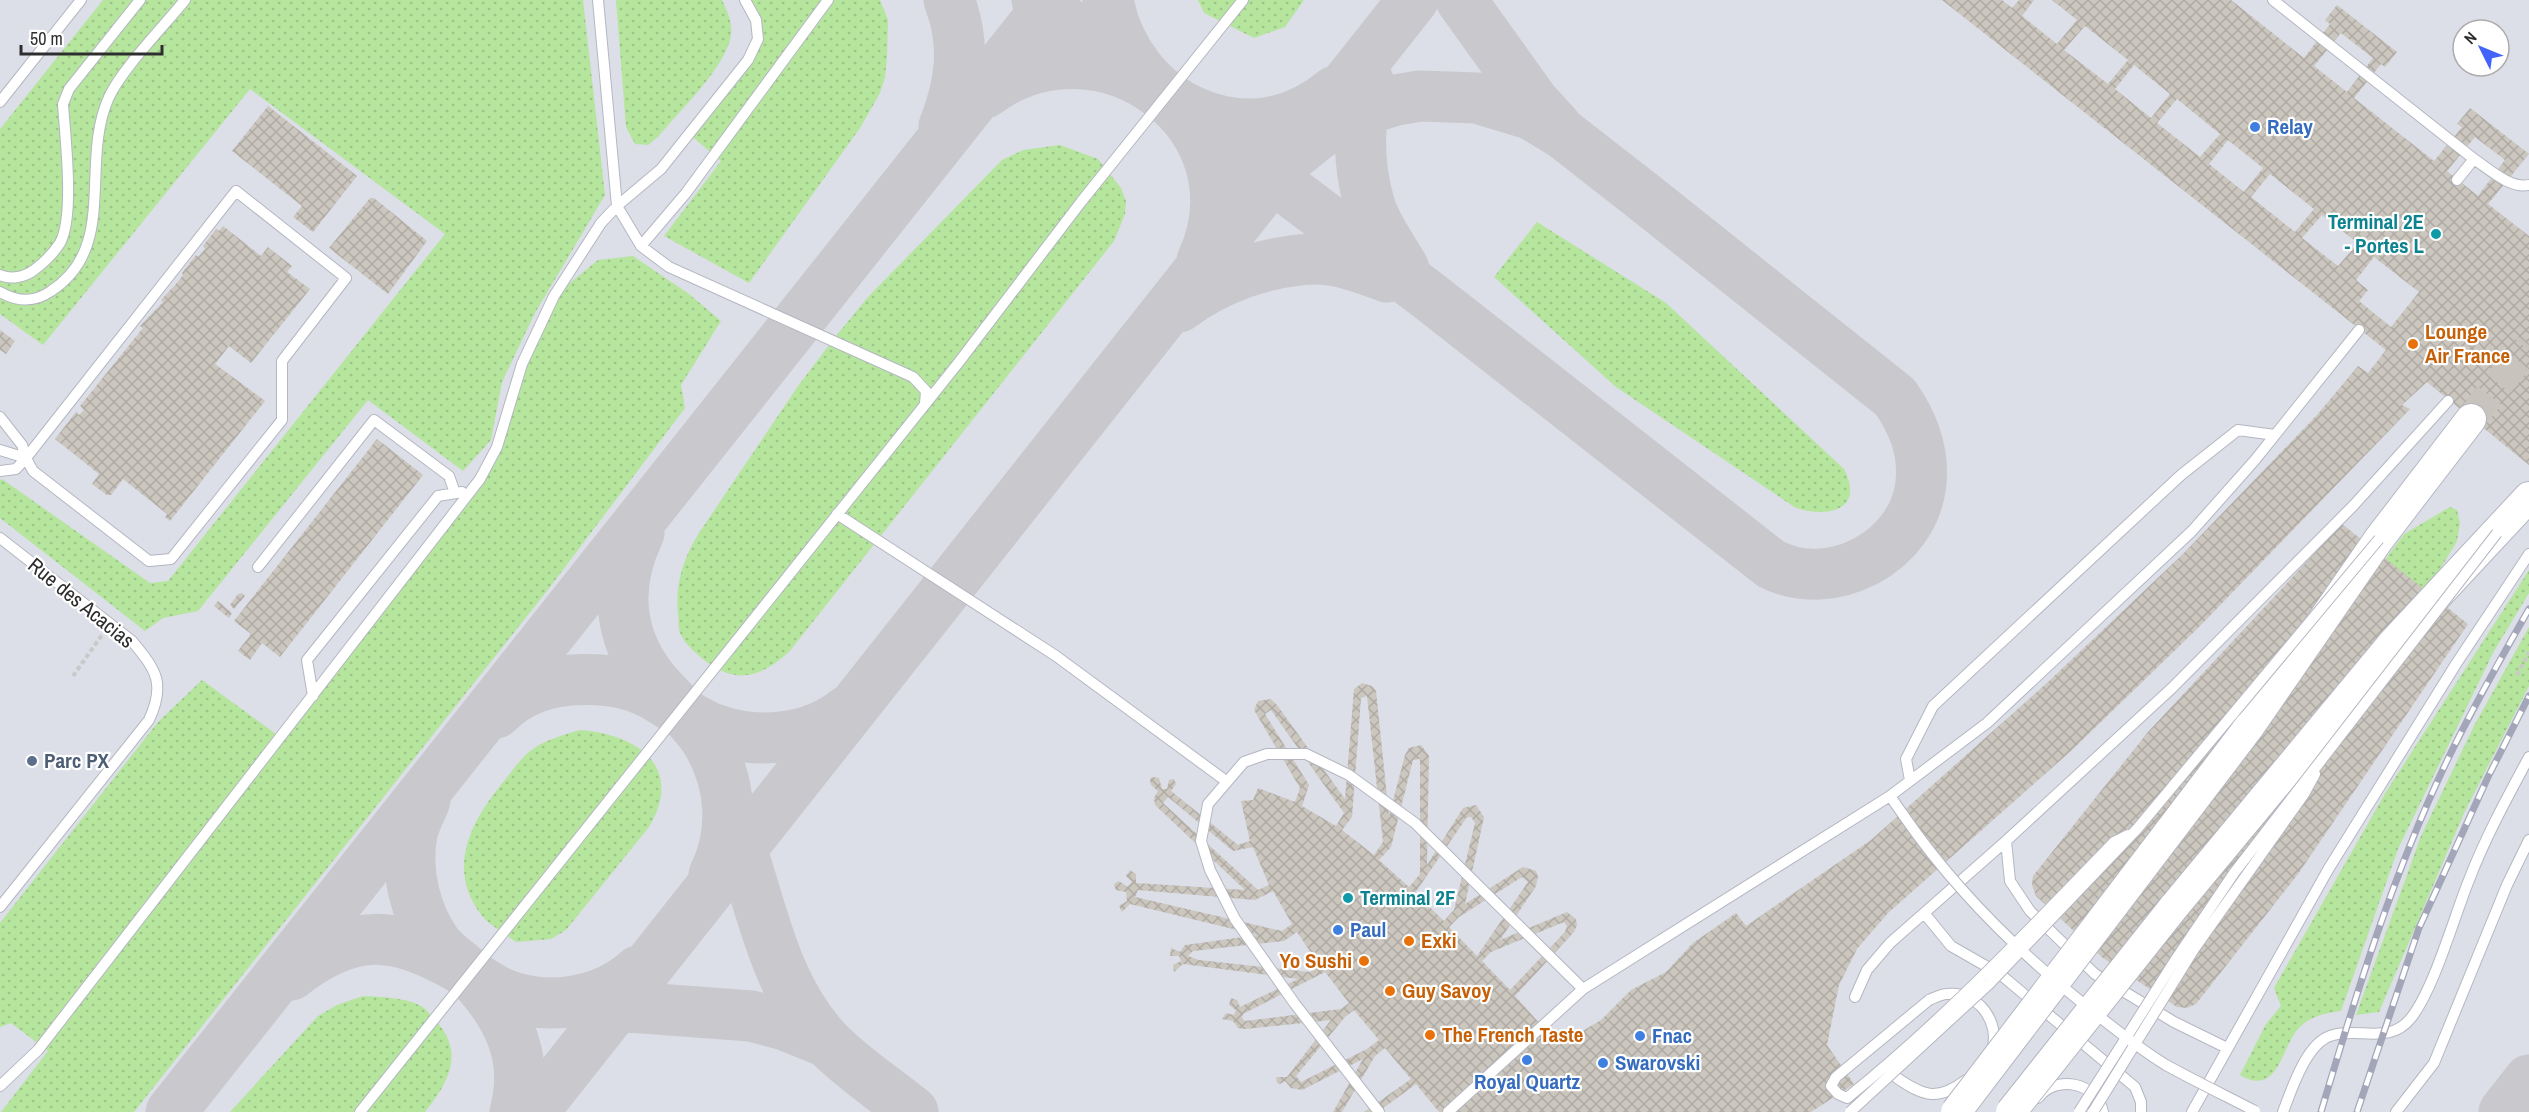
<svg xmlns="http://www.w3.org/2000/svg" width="2529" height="1112" font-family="'Archivo Narrow',sans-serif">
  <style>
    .airport { fill: #dcdee8; fill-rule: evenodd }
    .green { fill: url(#green-dots) }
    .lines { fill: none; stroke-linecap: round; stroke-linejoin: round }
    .taxiway { stroke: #c9c8cc; stroke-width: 51 }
    .building { fill: url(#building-cross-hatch); fill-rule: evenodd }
    .secondary-tunnel { stroke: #c8c4bd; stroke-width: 30; stroke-dasharray: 30 15; stroke-linecap: butt }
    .lane-casing { stroke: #b4b7c1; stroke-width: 12 }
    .secondary-casing { stroke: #b4b7c1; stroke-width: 32 }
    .path { stroke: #c9c9c9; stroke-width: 4; stroke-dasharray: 4.5 3; stroke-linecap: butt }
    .lane { stroke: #fff; stroke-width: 10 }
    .secondary { stroke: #fff; stroke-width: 30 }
    .rail-casing { stroke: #a3a6b8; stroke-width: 7 }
    .rail { stroke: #fff; stroke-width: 4.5; stroke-dasharray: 14; stroke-linecap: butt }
    .lane-bridge-casing { stroke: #b4b7c1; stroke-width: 12; stroke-linecap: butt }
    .secondary-bridge-casing { stroke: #b4b7c1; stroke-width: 32; stroke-linecap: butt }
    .lane-bridge { stroke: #fff; stroke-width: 10 }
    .secondary-bridge { stroke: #fff; stroke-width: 30 }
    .shop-dot { fill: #3f7fe0; stroke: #fff; stroke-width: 2 }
    .culture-dot { fill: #0f9aa8; stroke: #fff; stroke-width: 2 }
    .food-dot { fill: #e8710a; stroke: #fff; stroke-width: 2 }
    .service-dot { fill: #5c6f8a; stroke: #fff; stroke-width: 2 }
    .labels { text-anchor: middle; stroke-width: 4.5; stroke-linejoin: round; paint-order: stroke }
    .shop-label { font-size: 21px; font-weight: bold; fill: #366cbe; stroke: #fff; text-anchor: start }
    .culture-label { font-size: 21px; font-weight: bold; fill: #0d838f; stroke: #fff; text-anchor: end }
    .food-label { font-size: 21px; font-weight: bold; fill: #c56008; stroke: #fff; text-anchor: start }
    .street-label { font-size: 21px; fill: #2e2e2e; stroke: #fff }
    .service-label { font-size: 21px; font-weight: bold; fill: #4e5e75; stroke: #fff; text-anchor: start }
  </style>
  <defs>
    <pattern id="green-dots" width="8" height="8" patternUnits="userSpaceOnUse" patternTransform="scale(1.5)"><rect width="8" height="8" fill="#b6e59e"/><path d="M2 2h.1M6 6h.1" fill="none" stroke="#9dc588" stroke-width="1.8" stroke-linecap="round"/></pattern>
    <pattern id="building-cross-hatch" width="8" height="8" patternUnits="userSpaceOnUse" patternTransform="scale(1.5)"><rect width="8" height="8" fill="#cbc7bf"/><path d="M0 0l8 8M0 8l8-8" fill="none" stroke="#afaba4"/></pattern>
  </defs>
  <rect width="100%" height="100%" fill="#efe9e1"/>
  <path class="airport" d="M0 0H2529V1112H0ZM2463 30H2499V66H2463Z"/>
  <path class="green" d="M103 0H583L605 195 535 313 502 382 491 440 463 471 368 400 198 611 163 618 145 631 0 518V480L2 479 150 583 168 581 445 234 250 89 43 345 0 314V129Z
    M616 0H722C728 13 734 25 730 40 721 72 680 110 658 137L648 145 635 144 626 127Z
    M745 0H880L888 20 887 57 885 77 880 93 860 128 749 283 664 236 721 161 689 134 758 39Z
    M1198 0H1304L1285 27 1254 38 1204 13Z
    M1060 145 1098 159 1121 188 1126 201 1125 214 1114 241 789 652C762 676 739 685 708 663 697 654 686 646 680 633 678 628 679 620 678 615 675 583 683 559 699 533L798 386 836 336 868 297 1002 160 1023 150Z
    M1537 222 1666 303 1844 469C1865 510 1829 518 1796 508L1616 387 1494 277Z
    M633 256 689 294 721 321 681 385 685 408 550 587 134 1112H1L48 1051 11 1023 0 1027V923L158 722 202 680 280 737 480 479 522 364 554 296 598 260Z
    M2450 507 2457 510 2460 523 2457 541 2439 571 2329 704 2298 678 2404 534Z
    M2529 570V593L2494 651 2398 849 2341 1011C2326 1013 2310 1016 2299 1028 2281 1046 2279 1098 2240 1075L2266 1024 2281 1006 2274 988 2386 792Z
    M2529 627V686L2465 811 2379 1012 2356 1015 2421 836 2474 726Z
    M580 730C637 734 685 767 649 827L566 930 551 939 516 942C506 934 491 926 483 917 444 869 472 819 505 780 513 770 522 756 533 749 547 739 564 735 580 730Z
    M363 996C382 997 401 997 419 1005 425 1007 431 1016 436 1021 465 1053 449 1082 425 1112H230L318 1016 337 1005Z"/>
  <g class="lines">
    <path class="taxiway" d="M1037 0 1429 296 1771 564C1831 595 1914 552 1921 483 1924 451 1914 424 1895 397L1644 197 1562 133 1530 114 1477 98 1420 96 1396 100 1363 110 1324 130 1288 159
      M1108 0C1127 106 1248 165 1335 91
      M1461 0 1534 102 1556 126
      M1369 83C1358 122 1358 164 1369 203 1375 226 1393 249 1404 269
      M985 93C1102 6 1264 126 1202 261
      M944 126C961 84 966 43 949 0
      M1179 307C1218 278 1268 260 1316 259 1340 259 1365 269 1387 277
      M639 533C615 583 617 634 652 679 668 700 692 717 706 740 732 782 735 832 714 875
      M496 713C503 707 510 700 518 696 552 675 614 674 650 693 671 704 692 721 714 729 756 745 812 740 848 710
      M425 800C421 811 414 823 412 834 405 871 415 913 437 944 446 956 461 964 471 975 508 1014 530 1058 515 1112
      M733 824C760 897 771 983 827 1042 852 1068 885 1089 913 1112
      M291 975C354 926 395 931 462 969 475 977 488 987 501 993 546 1012 603 1003 638 971
      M589 1004 751 1016 785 1025 827 1042
      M171 1112 1053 0
      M533 1112 1413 0
      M2504 1112 2529 1080"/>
  </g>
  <path class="building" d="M1942 0H2002L2012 8 2019 0H2034L2022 16 2057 44 2077 20 2052 0H2231L2304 58 2330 24 2325 20 2337 5 2397 52 2385 67 2381 64 2354 98 2434 161 2462 127 2457 124 2470 108 2529 154 2488 204 2529 236V465L2427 382 2402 405 2410 409 2199 627 2072 750 1888 913 1857 949 1839 985 1827 1045 1854 1084 1811 1112H1439L1416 1084 1378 1112H1364L1411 1079 1385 1048 1375 1056 1342 1112H1333L1363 1059 1302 1090 1291 1088 1285 1081 1280 1084 1277 1083 1276 1077H1287L1331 1020 1245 1029 1238 1028 1233 1021 1222 1019 1226 1013 1234 1015 1236 1010 1229 1005 1231 998 1237 1000 1240 1007 1298 979 1183 964 1174 972 1173 965 1181 961 1179 956H1170L1171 948 1180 952 1185 945 1258 935 1130 904 1122 912 1119 906 1127 901 1126 892 1116 890 1114 884 1119 881 1127 887 1132 882 1126 876 1130 870 1136 874V883L1245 890 1155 805 1154 798 1158 791 1151 785 1150 780 1152 777 1159 778 1162 789H1167L1169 780 1174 779 1176 784 1171 791 1238 845 1250 841 1241 801 1253 800 1258 788 1295 802 1300 788 1254 710 1258 701 1271 699 1277 705 1345 799 1354 689 1362 683 1372 686 1376 691 1389 816 1405 755 1409 748 1421 745 1429 756 1427 865 1463 808 1476 805 1484 817 1465 904 1523 867 1536 871 1538 877 1536 886 1500 940 1567 912 1576 919 1577 925 1574 932 1515 996 1559 1045 1601 1020 1631 990 1666 972 1693 943 1736 913 1746 926 1871 840 2048 682 2182 555 2317 415 2358 366 2368 373 2386 350ZM2085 26 2128 60 2108 84 2064 50ZM2341 33 2373 58 2347 92 2314 66ZM2134 65 2170 94 2151 118 2115 89ZM2177 99 2220 134 2200 157 2157 123ZM2475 137 2505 160 2478 196 2447 171ZM2228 140 2263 168 2244 192 2209 164ZM2270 174 2314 209 2295 232 2251 197ZM2322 215 2358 243 2338 266 2302 238ZM2374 257 2419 292 2391 327 2359 301 2368 290 2356 280ZM1367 696 1383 842 1374 855 1342 830 1352 817 1361 698ZM1271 710 1344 813 1336 826 1302 806 1309 785 1265 714ZM1420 759V874L1409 887 1379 860 1391 847 1413 760ZM1168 797 1233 851 1253 847 1269 885 1258 890 1163 803ZM1467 817H1471L1475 823 1454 910 1444 921 1415 893ZM1522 877 1528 882 1477 956 1449 927 1459 917ZM1138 890 1255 900 1273 891 1292 924 1282 931 1135 897ZM1564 922 1567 926 1565 932 1510 990 1482 961 1491 952ZM1297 932 1320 966 1310 972 1199 960 1188 956 1193 951 1284 941ZM1325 972 1349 1003 1341 1009 1245 1021 1242 1018 1243 1014ZM1354 1010 1379 1040 1367 1049 1301 1082 1296 1076 1345 1017Z
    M268 106 357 176 313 232 293 217 302 206 232 151Z
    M370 198H374L427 241 388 294 329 248Z
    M223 226 261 256 268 247 292 266 287 272 310 289 251 363 229 346 215 364 265 401 170 521 165 517 167 514 123 479 111 495H107L92 484 99 474 55 439 76 412 79 415 84 410 80 406 143 328 140 326 163 302 161 300 176 284 183 275 182 273 196 255 198 257 205 249 203 246 216 229 219 231Z
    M0 330 15 341 6 354 0 350Z
    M377 439 423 475 280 657 262 643 250 660 238 651 251 634 234 621Z
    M2342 524 2468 624 2298 874 2196 1004 2187 1008 2177 1007 2103 958 2036 896 2032 885 2033 876 2148 732Z
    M242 593 245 596 234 609 230 605 238 594Z
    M218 601 232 613 229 618 214 606Z"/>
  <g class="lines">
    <path class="secondary-tunnel" d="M2471 419 2529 345"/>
    <defs>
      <path id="lane" d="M745 0 756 20 758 39 748 60 661 169 617 206 641 246 669 267 913 377 926 391 925 404
        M2273 0 2474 159C2489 169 2510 189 2529 185
        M0 102 81 0
        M2457 180 2474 159
        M641 246 686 193 828 0
        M0 275C11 280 25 277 34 270 45 262 53 254 60 243 75 216 65 136 63 104L69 89 140 0
        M0 292C18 302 34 303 51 291 119 247 79 163 109 97 122 69 164 26 185 0
        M0 417 22 445 26 458 236 191 346 278 282 361V420L171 559 149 561 33 471 26 458 0 450
        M0 471 16 469 26 458
        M837 514 1056 656 1226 781
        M0 538 132 641C156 670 166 683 149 720L0 907
        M258 567 374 420 449 476 455 493
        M313 696 307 660 438 496 462 492
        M1910 780 1906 759 1933 706 2181 475 2238 430 2275 435
        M1890 796 1904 816
        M1924 913 1951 946 2000 974 2135 1087 2141 1102V1112
        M1855 997 1867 970 1890 943 2006 841
        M1929 1000C1934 998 1941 994 1947 994 1977 990 2001 1022 1992 1050
        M2227 1048 2174 1022 2095 974 2030 911 2010 881 2006 841 2172 688 2353 506 2448 401
        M1897 1078C1925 1097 1938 1101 1966 1080
        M0 1086 38 1050 480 479 497 447 522 364 554 296 601 223 617 206 598 0
        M2038 1098C2056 1074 2096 1082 2103 1112
        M360 1112 959 362 1081 202 1243 0
        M1379 1112 1295 1004 1235 919 1210 870 1201 841 1208 804 1244 762 1267 754H1306L1349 775 1415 823 1583 989
        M1448 1112 1583 989 1890 796 1987 723 2192 531 2255 460 2359 330
        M2192 1112 2329 868 2456 664 2529 554
        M2283 1112C2291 1091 2306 1044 2330 1036 2357 1026 2389 1046 2411 1018 2434 989 2454 917 2469 880 2485 838 2508 796 2529 757
        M2396 1112 2434 1063 2507 885 2529 840"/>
      <path id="secondary" d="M2249 727 2379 539 2471 419
        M2173 908 2392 644 2529 497"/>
    </defs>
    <use href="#lane" class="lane-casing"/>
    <use href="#secondary" class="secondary-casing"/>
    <path class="path" d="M2517 675 2529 652
      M73 676 102 635"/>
    <use href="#lane" class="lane"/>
    <use href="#secondary" class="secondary"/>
    <defs>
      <path id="rail" d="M2321 1112C2356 994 2392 877 2445 765 2470 712 2500 660 2529 609
        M2357 1112 2419 928 2488 777 2529 696"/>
    </defs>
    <use href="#rail" class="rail-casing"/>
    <use href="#rail" class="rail"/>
    <defs>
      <path id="lane-bridge" d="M1904 816C1955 890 2016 950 2086 1006 2111 1026 2138 1048 2166 1065 2195 1081 2226 1096 2255 1111
        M1929 1000 1836 1077 1831 1086 1838 1094 1847 1098C1944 1020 2028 931 2114 842L2128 835
        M1850 1112 1989 984 2137 829 2379 539
        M2079 1112 2176 959 2234 873 2497 533
        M2093 1112 2194 949 2304 794 2315 774"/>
      <path id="secondary-bridge" d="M1956 1112 2249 727
        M2011 1112 2173 908"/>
    </defs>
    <use href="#lane-bridge" class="lane-bridge-casing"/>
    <use href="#secondary-bridge" class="secondary-bridge-casing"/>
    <use href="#lane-bridge" class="lane-bridge"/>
    <use href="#secondary-bridge" class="secondary-bridge"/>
  </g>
  <g class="shop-dot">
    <circle cx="2255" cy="127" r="6"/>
    <circle cx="1338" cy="930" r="6"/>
    <circle cx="1640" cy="1036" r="6"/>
    <circle cx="1527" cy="1060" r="6"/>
    <circle cx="1603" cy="1063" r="6"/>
  </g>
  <g class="culture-dot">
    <circle cx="2436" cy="234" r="6"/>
    <circle cx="1348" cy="898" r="6"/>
  </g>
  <g class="food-dot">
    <circle cx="2413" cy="344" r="6"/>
    <circle cx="1409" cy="941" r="6"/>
    <circle cx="1364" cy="961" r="6"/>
    <circle cx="1390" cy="991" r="6"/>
    <circle cx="1430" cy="1035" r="6"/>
  </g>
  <circle class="service-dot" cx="32" cy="761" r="6"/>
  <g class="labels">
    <g class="shop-label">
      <text x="2267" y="134">Relay</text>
      <text x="1350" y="937">Paul</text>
      <text x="1652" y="1043">Fnac</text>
      <text x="1615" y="1070">Swarovski</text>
      <text x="1527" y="1089" text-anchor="middle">Royal Quartz</text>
    </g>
    <g class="culture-label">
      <text x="2424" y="229">Terminal 2E<tspan x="2424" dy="24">- Portes L</tspan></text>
      <text x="1360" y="905" text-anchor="start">Terminal 2F</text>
    </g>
    <g class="food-label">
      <text x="2425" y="339">Lounge<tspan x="2425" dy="24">Air France</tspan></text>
      <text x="1421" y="948">Exki</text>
      <text x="1352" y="968" text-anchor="end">Yo Sushi</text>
      <text x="1402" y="998">Guy Savoy</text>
      <text x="1442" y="1042">The French Taste</text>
    </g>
    <g class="street-label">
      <text transform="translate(81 603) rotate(39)" y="7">Rue des Acacias</text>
    </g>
    <g class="service-label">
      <text x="44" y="768">Parc PX</text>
    </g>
  </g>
  <g transform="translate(2481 48) rotate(313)"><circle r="28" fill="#ffffff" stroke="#ababab" stroke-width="1.5"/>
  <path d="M0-4.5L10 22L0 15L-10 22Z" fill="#4264fb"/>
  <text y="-9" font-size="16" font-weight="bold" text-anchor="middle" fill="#2e2e2e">N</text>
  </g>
  <path d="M21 45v9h141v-9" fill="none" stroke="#2e2e2e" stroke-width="3"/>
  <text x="30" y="45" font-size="18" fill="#2e2e2e" stroke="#ffffff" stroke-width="4.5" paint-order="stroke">50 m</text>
</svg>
